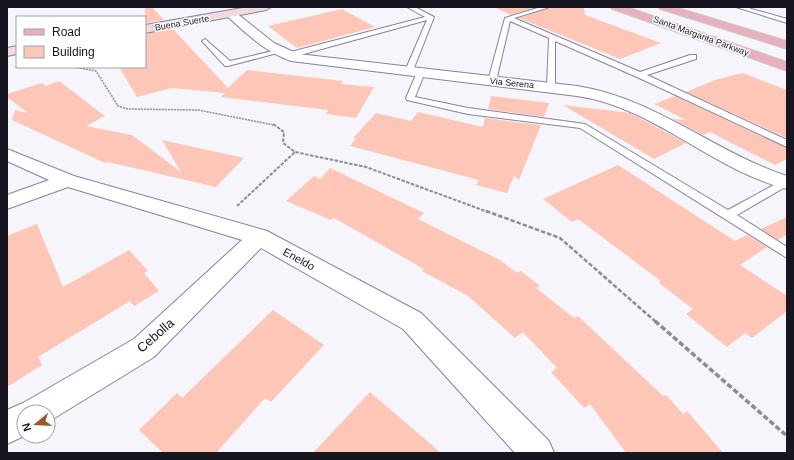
<svg xmlns="http://www.w3.org/2000/svg" width="794" height="460" font-family="Helvetica,sans-serif">
  <style>
    .building { fill: #fec6b7 }
    .lines { fill: none; stroke-linecap: round; stroke-linejoin: round }
    .lane-casing { stroke: #87819f; stroke-width: 2 }
    .street-casing { stroke: #87819f; stroke-width: 2 }
    .secondary-casing { stroke: #87819f; stroke-width: 2 }
    .primary-casing { stroke: #d1d0d2; stroke-width: 2 }
    .path-far3 { stroke: #8d8c95; stroke-width: 1.5; stroke-dasharray: 2 1; stroke-linecap: butt }
    .path-far2 { stroke: #8d8c95; stroke-width: 2; stroke-dasharray: 3.5 1.5; stroke-linecap: butt }
    .path-far1 { stroke: #8d8c95; stroke-width: 2.5; stroke-dasharray: 4.5 2; stroke-linecap: butt }
    .path { stroke: #8d8c95; stroke-width: 3.5; stroke-dasharray: 5.5 2.5; stroke-linecap: butt }
    .lane { fill: #fff; fill-rule: evenodd }
    .street { fill: #fff; fill-rule: evenodd }
    .secondary { fill: #f3d8de; fill-rule: evenodd }
    .primary { fill: #e7b0be; fill-rule: evenodd }
    .labels { text-anchor: middle; stroke-width: 3; stroke-linejoin: round; paint-order: stroke }
    .far-street-label { font-size: 9px; fill: #171520; stroke: #fff }
    .street-label { font-size: 11px; fill: #171520; stroke: #fff }
    .near-street-label { font-size: 13px; fill: #171520; stroke: #fff }
  </style>
  <rect width="100%" height="100%" fill="#f6f5fc"/>
  <path class="building" d="M145 7H152L164 20 145 23Z
    M494 7H536L511 15Z
    M548 7H584L585 15 661 43 620 59 519 18 547 9Z
    M342 9 375 27 297 48 268 26Z
    M173 29 228 88 247 70 343 81 341 84 374 87 356 118 326 114 328 110 221 97 225 93 172 88 137 97 119 67H145V34Z
    M742 73 787 90V138L686 92 715 80Z
    M59 81 105 116 86 126 132 135 181 172 162 140 244 158 216 187 108 162 105 163 12 120 15 110 28 113 7 97V94L42 83 46 86Z
    M491 96 549 103 544 117 488 109Z
    M675 96 787 148V159L775 165 710 132 703 135 672 119 686 120 654 104Z
    M563 105 630 113 686 143 654 159Z
    M418 112 483 127 485 118 541 125 519 180 514 176 507 193 476 185 479 180 350 146 356 139 353 138 376 113 411 121Z
    M618 165 735 241 747 235 767 247 740 265 787 296V311L752 338 745 333 727 347 686 314 693 309 659 283 661 281 578 219 572 222 543 199Z
    M330 168 424 213 418 219 500 260 517 273 521 271 540 286 536 288 574 318 578 316 663 396 666 395 683 414 687 411 723 453H626L590 404 584 408 551 372 557 368 523 332 515 338 468 296 422 271 424 269 334 218 331 220 286 201 314 176 320 179Z
    M787 217V234L778 240 761 229Z
    M37 224 63 287 129 250 148 271 144 273 159 291 134 306 130 301 69 338 38 357 42 365 7 387V236Z
    M273 310 324 345 271 402 265 398 216 453H163L139 430 177 393 182 398Z
    M370 392 441 453H313Z"/>
  <g class="lines">
    <defs>
      <path id="lane" d="M407 7H415L434 17 412 73H409L405 71 427 20 289 58H283L282 56 283 54 425 17Z
        M541 7 547 8 514 18 640 72 690 55H696V59L647 75 787 140V147L637 77 555 41V87L554 89H548L547 87 549 38 510 21 496 81 492 83H489L488 81 505 18Z
        M736 7H745L787 19V23Z
        M205 39 230 61 277 50 281 52 228 66H225L203 42 202 41Z
        M418 70H424L425 72 415 97 468 108 585 124 728 210 781 181 787 180V186L737 215 787 247V258L580 128 468 114 407 100 406 98Z"/>
      <path id="street" d="M231 11 235 12 274 43 298 54 577 86C655 98 714 152 787 176V189C712 170 654 107 577 96L291 61C265 52 247 34 227 16L225 14 227 12Z
        M7 149 74 176 267 231 421 313 549 441 554 453H515L403 329 261 248 154 357 48 422V412H24V436L7 444V410L23 403 134 339 242 240 68 187 7 209V195L49 180 7 161Z"/>
      <path id="secondary" d="M248 7H271L266 10 145 33V25Z
        M17 46V54L7 56V48Z"/>
      <path id="primary" d="M611 7H627L787 62V71L612 9Z
        M659 7H675L787 41V49L660 9Z"/>
    </defs>
    <use href="#lane" class="lane-casing"/>
    <use href="#street" class="street-casing"/>
    <use href="#secondary" class="secondary-casing"/>
    <use href="#primary" class="primary-casing"/>
    <path class="path-far3" d="M74 67 96 71 118 106 128 109 198 110 274 125"/>
    <path class="path-far2" d="M273 124 284 132 283 143 295 152 366 167 488 212
      M237 206 295 152"/>
    <path class="path-far1" d="M486 211 560 238 656 322"/>
    <path class="path" d="M655 321 787 436"/>
    <use href="#lane" class="lane"/>
    <use href="#street" class="street"/>
    <use href="#secondary" class="secondary"/>
    <use href="#primary" class="primary"/>
  </g>
  <g class="labels">
    <g class="far-street-label">
      <text transform="translate(182 23) rotate(-10)" y="3">Buena Suerte</text>
      <text transform="translate(701 36) rotate(20)" y="3">Santa Margarita Parkway</text>
      <text transform="translate(512 83) rotate(6)" y="3">Via Serena</text>
    </g>
    <g class="street-label">
      <text transform="translate(299 259) rotate(29)" y="4">Eneldo</text>
    </g>
    <g class="near-street-label">
      <text transform="translate(155 335) rotate(-41)" y="5">Cebolla</text>
    </g>
  </g>
  <rect width="794" height="460" fill="none" stroke="#171520" stroke-width="16"/>
  <rect x="16" y="16" width="130" height="52" fill="#ffffff" stroke="#a2a1a6"/>
  <rect x="24" y="29" width="20" height="6" fill="#e7b0be" stroke="#a2a1a6"/>
  <text x="52" y="36" font-size="12" fill="#171520">Road</text>
  <rect x="24" y="46" width="20" height="12" fill="#fec6b7" stroke="#a2a1a6"/>
  <text x="52" y="56" font-size="12" fill="#171520">Building</text>
  <g transform="translate(36 424) rotate(252)"><circle r="19" fill="#ffffff" stroke="#a2a1a6"/>
  <path d="M0-3L7 15L0 10L-7 15Z" fill="#9d582d"/>
  <text y="-6" font-size="11" font-weight="bold" text-anchor="middle" fill="#171520">N</text>
  </g>
</svg>
